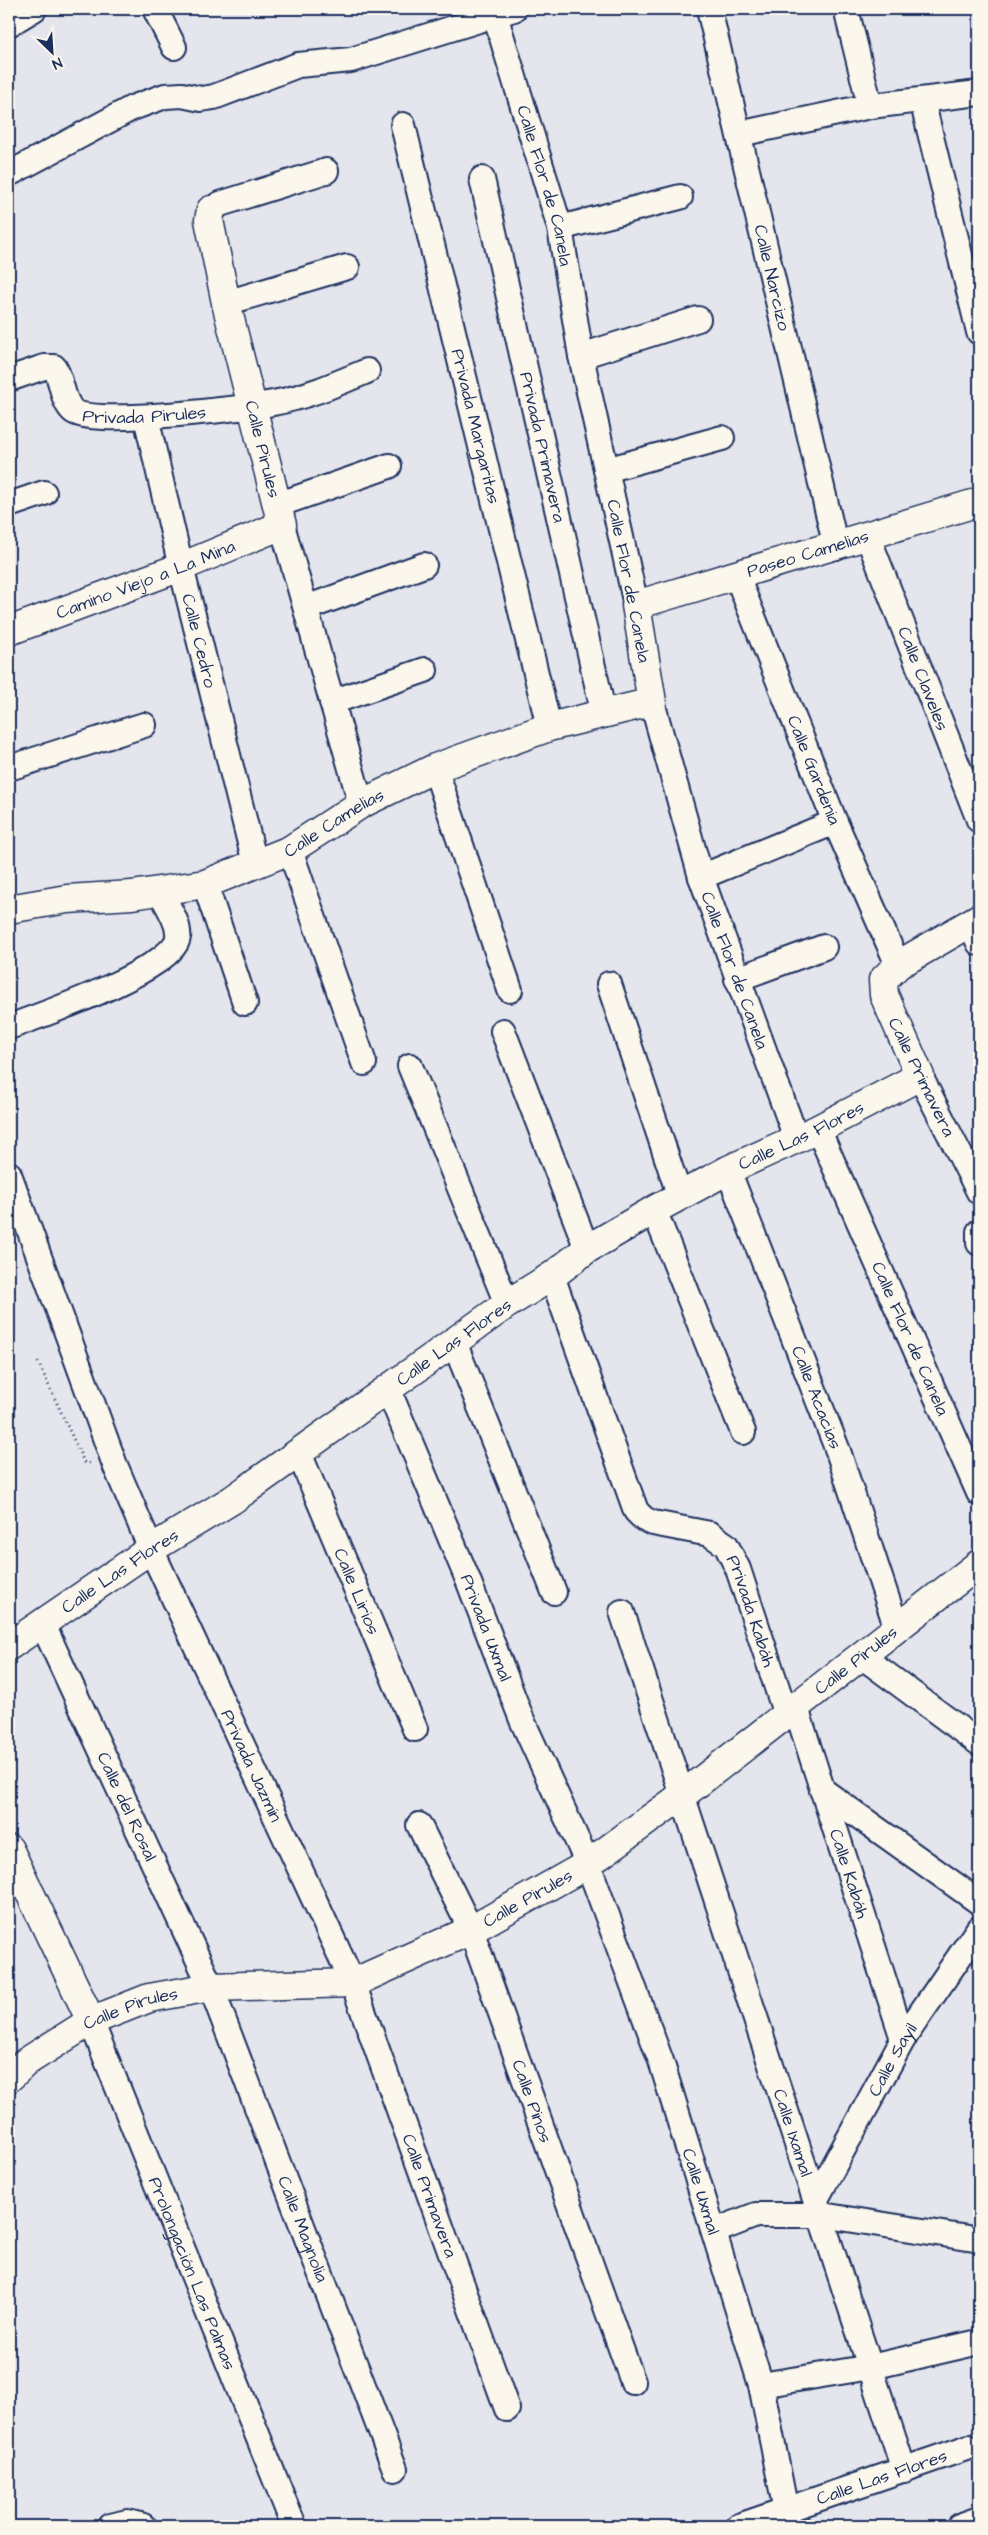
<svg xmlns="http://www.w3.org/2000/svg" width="988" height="2535" font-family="'Architects Daughter',sans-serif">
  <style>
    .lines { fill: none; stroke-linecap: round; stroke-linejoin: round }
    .street-casing { stroke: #1b2f5e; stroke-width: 28 }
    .secondary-casing { stroke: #1b2f5e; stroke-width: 31 }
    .path { stroke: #1b2f5e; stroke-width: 3; stroke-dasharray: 1 4; stroke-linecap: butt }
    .street { stroke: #fbf7ec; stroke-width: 24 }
    .secondary { stroke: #fbf7ec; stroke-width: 28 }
    .labels { text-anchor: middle; stroke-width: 4; stroke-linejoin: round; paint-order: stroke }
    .street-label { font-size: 18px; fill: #1b2f5e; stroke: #fbf7ec }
  </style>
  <rect width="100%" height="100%" fill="#e5e6ed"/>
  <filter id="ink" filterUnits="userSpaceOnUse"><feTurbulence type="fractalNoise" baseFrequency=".02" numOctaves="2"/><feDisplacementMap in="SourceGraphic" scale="10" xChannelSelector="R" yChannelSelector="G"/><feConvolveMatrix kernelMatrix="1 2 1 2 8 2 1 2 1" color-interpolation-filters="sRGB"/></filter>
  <g filter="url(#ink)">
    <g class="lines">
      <defs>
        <g id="street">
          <path d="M155 9 174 47"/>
          <path id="s1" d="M709 9 836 547"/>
          <path id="s2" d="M495 15 560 228 581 356 636 605"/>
          <path d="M848 17 870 106"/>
          <path d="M9 24 34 9"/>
          <path d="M922 100 979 332"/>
          <path id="s3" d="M403 125 549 727"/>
          <path d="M739 134 870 106 979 93"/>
          <path d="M9 174 132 108 165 96 182 95 201 99 214 97 298 65 351 60 514 9"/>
          <path id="s4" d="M482 179 604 715"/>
          <path d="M211 210 220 204 326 171"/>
          <path d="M560 228 680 197"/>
          <path d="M226 303 347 267"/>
          <path d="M581 356 698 319"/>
          <path id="s5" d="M9 379 44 367H54C63 380 61 400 73 411 90 427 245 408 273 403 306 397 336 384 367 371"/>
          <path id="s6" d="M146 417 181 567 255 863"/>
          <path d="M606 470 722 438"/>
          <path d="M9 505 44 493"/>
          <path d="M277 505 389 466"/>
          <path d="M282 525 361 804"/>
          <path id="s7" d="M868 537 979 820"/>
          <path id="s8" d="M736 574 835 822 898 965"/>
          <path d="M306 608 424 565"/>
          <path d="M332 702 425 670"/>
          <path id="s9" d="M652 702 701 877 796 1138"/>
          <path d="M9 768 144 725"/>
          <path d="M435 768 510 990"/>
          <path d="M290 850 364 1063"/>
          <path d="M701 877 835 822"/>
          <path d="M205 884 245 1003"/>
          <path d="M970 922 979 943"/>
          <path d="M737 979 824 947"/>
          <path d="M609 984 680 1197"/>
          <path d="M9 1027C39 1016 175 969 178 937 180 923 166 904 160 891"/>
          <path d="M503 1031 587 1249"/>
          <path d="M410 1066 507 1304"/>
          <path d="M920 1076 979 1192"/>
          <path id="s10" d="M818 1129 979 1493"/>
          <path id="s11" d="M728 1170 838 1451 897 1629"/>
          <path id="s12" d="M9 1174 115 1465 151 1549 353 1983 507 2409"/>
          <path d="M654 1210 743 1432"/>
          <path d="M979 1232V1243"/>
          <path id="s13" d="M552 1276 636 1511 644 1519 653 1523 710 1534 726 1545 738 1569 786 1715"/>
          <path d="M454 1342 554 1592"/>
          <path id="s14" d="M388 1389 468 1580 522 1720 588 1864 661 2061 761 2385 789 2526"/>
          <path id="s15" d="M299 1453 415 1729"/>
          <path id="s16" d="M622 1612 904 2470"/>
          <path id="s17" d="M43 1625 211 1987 395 2469"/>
          <path d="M863 1657 979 1743"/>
          <path id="s18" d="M796 1708 903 2039"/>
          <path d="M822 1790 979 1902"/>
          <path id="s19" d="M419 1825 471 1930 633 2382"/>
          <path id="s20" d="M91 2021 294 2526"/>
          <path id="s21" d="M816 2199 903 2039 979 1928"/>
          <path d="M715 2231 756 2215H822L974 2239 979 2237"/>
          <path d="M761 2385 871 2367 979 2342"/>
          <path d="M111 2526 127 2522 144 2526"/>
          <path id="s22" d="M739 2526 969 2447"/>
          <path d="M959 2526 979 2519"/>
        </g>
        <g id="secondary">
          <path id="s23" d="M9 631 181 567 282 525 226 303 209 220 211 210"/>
          <path id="s24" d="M9 909 67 899 132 895 205 884 290 850 361 804 435 768 549 727 652 702 636 605 979 502"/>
          <path id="s25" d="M9 1646 151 1549 232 1500 507 1304 552 1276 587 1249 654 1210 728 1170 818 1129 920 1076 884 995 883 980 898 965 979 918"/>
          <path d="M9 1849 91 2021"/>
          <path id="s26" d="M9 2078 26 2062 91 2021 149 1998 211 1987 353 1983 471 1930 588 1864 684 1794 979 1564"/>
        </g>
      </defs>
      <use href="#street" class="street-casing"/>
      <use href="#secondary" class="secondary-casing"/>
      <path class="path" d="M38 1362 84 1462 92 1463"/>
      <use href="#street" class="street"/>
      <use href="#secondary" class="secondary"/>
    </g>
  </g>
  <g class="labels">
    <g class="street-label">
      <text dy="6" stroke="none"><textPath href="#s2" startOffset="178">Calle Flor de Canela</textPath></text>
      <text dy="6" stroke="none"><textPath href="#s1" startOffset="276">Calle Narcizo</textPath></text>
      <text dy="6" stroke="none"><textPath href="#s5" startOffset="168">Privada Pirules</textPath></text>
      <text dy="6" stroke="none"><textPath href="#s3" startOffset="310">Privada Margaritas</textPath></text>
      <text dy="6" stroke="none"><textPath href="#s4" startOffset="275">Privada Primavera</textPath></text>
      <text transform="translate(263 449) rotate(76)" y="6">Calle Pirules</text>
      <text dy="6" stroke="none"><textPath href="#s24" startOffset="961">Paseo Camelias</textPath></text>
      <text dy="6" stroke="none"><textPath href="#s23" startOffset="146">Camino Viejo a La Mina</textPath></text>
      <text transform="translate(629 581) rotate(79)" y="6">Calle Flor de Canela</text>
      <text dy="6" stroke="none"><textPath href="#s6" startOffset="230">Calle Cedro</textPath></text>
      <text dy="6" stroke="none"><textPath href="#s7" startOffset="152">Calle Claveles</textPath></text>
      <text dy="6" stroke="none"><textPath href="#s8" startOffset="211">Calle Gardenia</textPath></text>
      <text dy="6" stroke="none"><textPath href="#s24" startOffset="341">Calle Camelias</textPath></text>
      <text dy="6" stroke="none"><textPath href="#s9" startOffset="281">Calle Flor de Canela</textPath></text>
      <text transform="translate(922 1077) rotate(64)" y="6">Calle Primavera</text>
      <text dy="6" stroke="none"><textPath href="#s25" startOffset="944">Calle Las Flores</textPath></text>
      <text dy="6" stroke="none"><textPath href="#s10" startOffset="229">Calle Flor de Canela</textPath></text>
      <text dy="6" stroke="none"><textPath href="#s25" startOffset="539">Calle Las Flores</textPath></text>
      <text dy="6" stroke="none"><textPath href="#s11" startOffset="244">Calle Acacias</textPath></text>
      <text dy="6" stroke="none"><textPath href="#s25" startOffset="134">Calle Las Flores</textPath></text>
      <text dy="6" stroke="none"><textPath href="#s15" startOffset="150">Calle Lirios</textPath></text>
      <text dy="6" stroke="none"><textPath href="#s13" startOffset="419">Privada Kabáh</textPath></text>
      <text dy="6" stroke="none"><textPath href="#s14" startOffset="258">Privada Uxmal</textPath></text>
      <text dy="6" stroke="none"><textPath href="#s26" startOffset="968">Calle Pirules</textPath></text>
      <text dy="6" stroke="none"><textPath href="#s12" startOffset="640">Privada Jazmín</textPath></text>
      <text dy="6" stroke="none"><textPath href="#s17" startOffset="200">Calle del Rosal</textPath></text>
      <text dy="6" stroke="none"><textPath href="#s18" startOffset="174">Calle Kabáh</textPath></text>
      <text dy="6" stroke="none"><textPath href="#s26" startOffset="562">Calle Pirules</textPath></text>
      <text dy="6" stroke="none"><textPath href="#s26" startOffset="142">Calle Pirules</textPath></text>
      <text dy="6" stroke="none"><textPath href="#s21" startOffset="159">Calle Sayil</textPath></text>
      <text dy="6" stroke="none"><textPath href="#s19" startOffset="299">Calle Pinos</textPath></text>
      <text dy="6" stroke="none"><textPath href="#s16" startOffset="548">Calle Ixamal</textPath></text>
      <text dy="6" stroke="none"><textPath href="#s14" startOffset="862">Calle Uxmal</textPath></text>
      <text dy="6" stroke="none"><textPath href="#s12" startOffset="1106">Calle Primavera</textPath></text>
      <text dy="6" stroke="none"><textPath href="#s17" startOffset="658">Calle Magnolia</textPath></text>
      <text dy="6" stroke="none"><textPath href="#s20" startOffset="272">Prolongación Las Palmas</textPath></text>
      <text dy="6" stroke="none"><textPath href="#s22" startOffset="151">Calle Las Flores</textPath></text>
    </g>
  </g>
  <rect width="988" height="2535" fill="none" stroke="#fbf7ec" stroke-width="30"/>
  <rect x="15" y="15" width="958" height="2505" fill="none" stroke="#1b2f5e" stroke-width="2" filter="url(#ink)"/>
  <g transform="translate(52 52) rotate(155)" stroke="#fbf7ec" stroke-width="4" paint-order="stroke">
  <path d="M0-4L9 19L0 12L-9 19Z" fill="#1b2f5e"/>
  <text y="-8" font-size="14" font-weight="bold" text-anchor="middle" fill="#1b2f5e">N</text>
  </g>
</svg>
